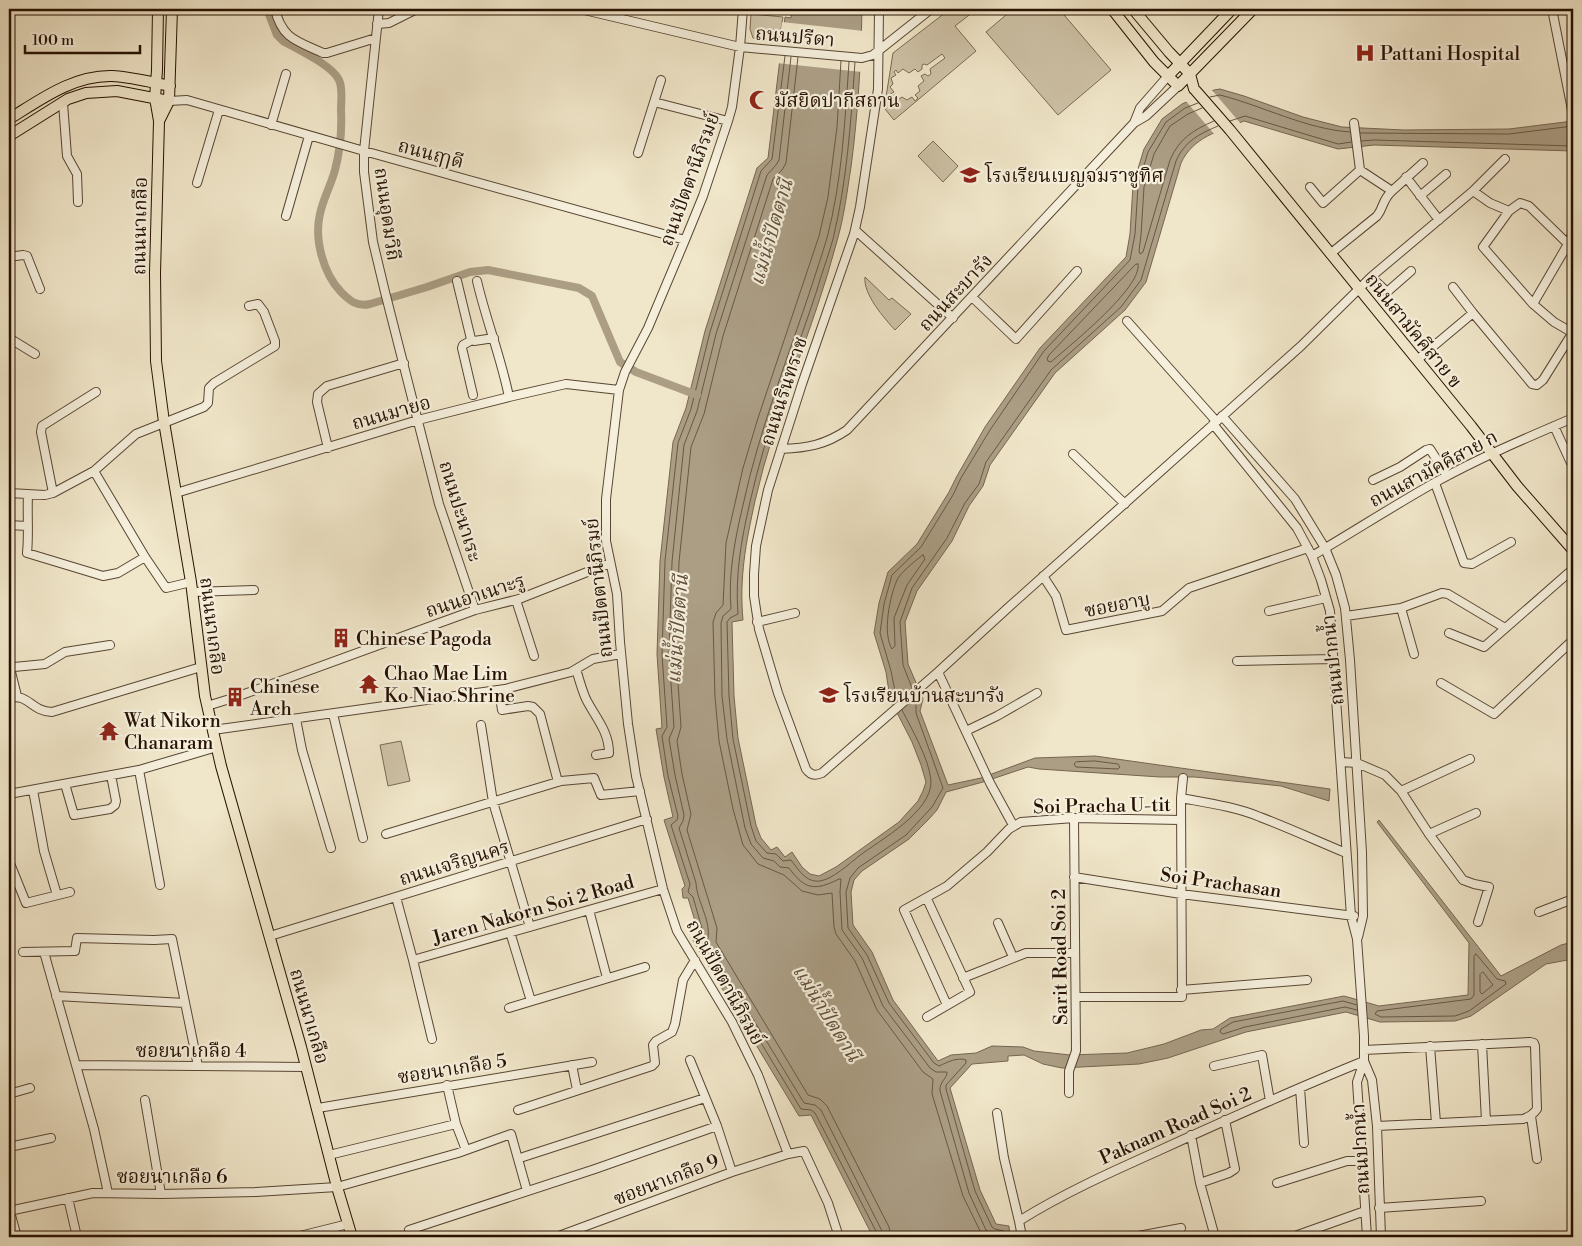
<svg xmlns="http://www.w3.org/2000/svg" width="1582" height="1246" font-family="'Libre Bodoni','Noto Serif Thai',serif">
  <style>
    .green { fill: #cec2a7; stroke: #7a6a54 }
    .water { fill: #ab9e85; stroke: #766650 }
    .pier { fill: #f0e6c9 }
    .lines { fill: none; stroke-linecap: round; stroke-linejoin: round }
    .shore { stroke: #685843; stroke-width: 1 }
    .canal { stroke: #ab9e85; stroke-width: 8 }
    .minor-casing { stroke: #584633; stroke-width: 10 }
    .major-casing { stroke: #261101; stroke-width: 12 }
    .minor { stroke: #f5efdc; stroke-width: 8 }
    .major { stroke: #f0e6c9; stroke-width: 10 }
    .labels { text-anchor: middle; stroke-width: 4.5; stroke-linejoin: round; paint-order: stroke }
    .street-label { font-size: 19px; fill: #261101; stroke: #f5efdc }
    .poi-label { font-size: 19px; fill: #261101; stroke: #f5efdc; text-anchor: start }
    .water-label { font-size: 20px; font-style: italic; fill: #62503c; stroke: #f5efdc }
  </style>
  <rect width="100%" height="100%" fill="#f0e6c9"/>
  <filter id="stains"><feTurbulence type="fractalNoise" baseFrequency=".004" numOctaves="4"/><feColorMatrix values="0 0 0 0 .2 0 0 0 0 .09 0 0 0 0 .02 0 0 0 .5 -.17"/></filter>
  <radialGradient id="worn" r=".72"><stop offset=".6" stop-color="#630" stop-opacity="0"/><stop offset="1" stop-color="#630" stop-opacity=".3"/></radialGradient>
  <path class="green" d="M950 9H977L955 26 976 51 894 120 885 109V102L896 94 899 99 902 97 907 100 912 97 915 101 918 98 915 95 920 91 918 86 924 81 921 76 925 74 928 76 931 74 930 69 945 58 942 54 927 65 924 64 922 65V69L918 72 915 69 909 73 903 69 898 73 896 70 894 72 896 75 891 78 893 84 890 87 894 92 886 97 893 53Z
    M1013 9H1059L1111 70 1058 115 986 32Z
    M751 14 783 17 779 40 753 38 750 29Z
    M933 141 958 166 943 182 918 156Z
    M865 277 889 300 892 298 911 314 895 330C884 318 863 294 865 277Z
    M401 741 410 781 388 786 380 745Z"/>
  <path class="water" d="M791 9H862C861 62 858 114 851 167 847 192 844 217 837 241 814 329 775 412 755 501 746 542 739 578 743 620L732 622 734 696 738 738 756 825 761 838 771 850 777 847 785 857 792 852 802 867 810 874 819 876 836 867 899 822 918 801 923 791 926 782 921 765 912 742 890 699 886 672 874 633 879 603 888 572 917 544 949 492 957 476 985 427 1040 348 1126 257 1130 234 1133 185 1144 149 1162 119 1182 104 1214 90 1220 89 1244 96 1303 117 1342 127 1404 130 1509 129 1573 121V151L1374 145 1338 149 1244 121C1219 131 1193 137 1181 163L1146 282 1125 310 1055 373 990 465 983 486 969 506 952 541 917 591 905 622 908 664 923 699 920 711 948 785 981 778 1035 758 1095 756 1330 789 1329 801 1281 786 1195 777H1160L1039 769 1028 767 983 782 946 792 937 810 928 820 909 839 862 871 854 880 851 892 853 925 872 952 893 1000 938 1061 951 1055 976 1053 992 1046 1023 1047 1034 1051 1070 1055 1127 1053 1164 1044 1201 1030 1213 1029 1230 1018 1344 996 1379 1006 1468 995 1469 943 1377 822 1379 820 1501 976 1561 945 1573 942V959L1546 964 1471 1016 1455 1021 1380 1022 1346 1012 1246 1032 1168 1058 1139 1064 1062 1068 1043 1064 1024 1055 1008 1056V1061L972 1064 950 1088 980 1190 996 1224 1009 1226 1010 1237H873L811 1115 799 1116 691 937 699 934 688 898H683L682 889 685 886 664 820 673 817 664 777 656 729 662 728 657 654 660 561 673 442 686 408 705 331 757 168 768 158 785 17 791 18Z"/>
  <path class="pier" d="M782 22 864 31 862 72 776 63Z
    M1211 89 1241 124 1215 135 1185 100Z"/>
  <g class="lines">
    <path class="shore" d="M785 56 772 159 761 171 710 332 691 409 678 443 665 561 662 654 667 727 662 736 668 776 678 816 677 820 671 825 690 884 688 892 693 897 703 932 700 942 801 1109 811 1110 815 1113 877 1233V1237
      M791 57 779 160 776 165 767 175 716 334 697 411 684 445 672 562 669 654 674 727 669 739 675 775 684 815 683 821 679 828 696 883C697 903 713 922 707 943L804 1103 815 1105 821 1110 882 1231 883 1237
      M798 57 786 163 782 170 773 179 723 336 704 414 691 447 679 562 676 654 681 727 677 741 682 774 691 814 687 830 717 928 716 942 808 1095 820 1099 827 1106 889 1227 891 1237
      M841 61 837 127 828 197 819 236 758 418 743 468 726 543 723 605 716 613 713 622 715 697 719 741 733 809 743 845 758 864 784 875 802 891 818 895 832 893 834 927 836 934 855 961 877 1010 923 1072 933 1079 932 1094 963 1196 983 1237
      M849 62C845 121 842 181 827 238 822 255 816 272 811 288 787 360 759 431 743 505 735 539 728 574 731 609L723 616 721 623 722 696 727 739 745 828 751 844 763 858 774 861 780 867 789 868C805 890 815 891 839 879H841L840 892 842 930 862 958 883 1006 930 1068 936 1072H947C947 1079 939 1082 940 1091L969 1193 986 1230 991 1234 999 1237
      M855 62C851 121 847 181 833 239 828 257 821 275 816 293 793 362 766 430 750 502 741 541 735 575 738 614L730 618 727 622 729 696 733 739 751 826 756 841 767 853 776 854 783 861 791 860C798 869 806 883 820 881 833 879 849 864 859 856 880 840 932 812 931 781 929 758 912 730 902 710
      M1210 97 1220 95C1263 106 1306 129 1350 132
      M1202 108 1188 114 1170 126 1154 154 1144 187 1141 235 1139 251 1140 254 1143 252 1170 160C1179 139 1193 130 1214 121
      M1230 121 1245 116 1338 144 1351 142
      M1360 133 1509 134 1573 126
      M1361 141 1374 140 1573 146
      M1138 264C1143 287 1069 346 1051 362L1048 361 1047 359 1049 355 1135 265Z
      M923 555 925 559 907 585 894 618 895 646 892 649C882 633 890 596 897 580 900 573 917 559 923 555Z
      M912 688 903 665 900 622 912 588 947 538 965 503 979 484 986 462 1051 370 1121 307 1141 280 1176 161C1185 141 1199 134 1218 126
      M916 698V713L943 788 932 807 906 835 858 868 850 878 846 892 848 928 867 955 889 1003 934 1063 939 1066C948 1062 957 1057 966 1060V1063L946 1085V1089L975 1191 992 1227 995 1229 1004 1231 1005 1237
      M897 701 891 671 880 633 884 604 892 575 921 547 953 495 961 478 990 430 1044 351 1130 260 1135 234 1138 186 1148 152 1166 122 1185 108 1198 103
      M1095 761 1118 764 1120 767 1118 769 1076 767 1074 764 1076 762Z
      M1476 954 1497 979 1505 981 1506 984 1469 1011 1455 1016 1381 1017 1375 1014 1377 1011 1471 999 1474 995V957Z
      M1483 972 1493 985 1482 994 1480 992V975Z
      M1357 1005 1343 1001 1233 1022 1221 1029 1220 1032 1223 1034 1245 1027 1345 1007 1357 1010"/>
    <path class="canal" d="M267 9 277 35 283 41C297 49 332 65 339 80 343 88 341 101 341 110 342 130 340 151 335 170 331 185 323 199 320 214 314 239 323 273 341 292 350 301 357 307 370 304L427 287 470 272 488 270 579 288 592 296 620 362 636 372 697 395"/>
    <defs>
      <path id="minor" d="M275 9C282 39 297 41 323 53H327L376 38
        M379 9 364 151V172L373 242 385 292 439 504 475 610
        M580 9 740 47 862 58 873 55 931 9
        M743 9 740 47 732 107 728 121 703 196 685 240 648 328 625 372 619 390 606 499V541L617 594 620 642 628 724 636 776 663 889 677 931 732 1022 758 1075 788 1154
        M879 9 878 89 860 207 854 234 802 384 768 490 756 546 754 574V596L759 629 778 693 806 769C810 775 815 776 822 773L938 672 1010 606 1301 346 1371 277 1473 191 1505 159
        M1552 9 1573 115
        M377 24 389 23 417 9
        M169 101 187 100 364 151 685 240
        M654 102 728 121
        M63 103 67 156 77 174 78 202
        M1134 123 1140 108 1168 76
        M271 125 286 74
        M638 153 661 80
        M1406 177 1439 220
        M197 183 219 110
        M1310 187 1323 203 1360 170
        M1392 191 1423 163
        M1473 191 1490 203 1509 211 1520 203 1529 206 1568 244 1573 246
        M1420 196 1446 174
        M1509 211 1483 247 1533 304 1554 322 1573 333
        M286 216 309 136
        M855 230 953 318
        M1330 254 1377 216C1384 207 1382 200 1392 191L1360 170 1354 123
        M9 257 23 255 27 256 40 289
        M1371 277 1387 292 1411 271
        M457 281 471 339 474 341 494 338
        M477 281C486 320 501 357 509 397
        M1453 287 1473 313 1532 384 1537 385 1543 380 1573 332
        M972 297 1016 339 1077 271
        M1533 304 1568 244 1573 232
        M1127 321 1216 421
        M9 338 35 354
        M472 340 463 345 462 348 473 395
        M1417 360 1473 313
        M1222 416 1295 499 1325 548 1336 575 1345 608 1350 660 1362 852 1363 916 1358 937
        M1213 424 1297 528 1312 556 1321 580 1330 611 1351 916 1357 939 1364 1036V1061L1357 1082 1367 1237
        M1554 426 1571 463 1573 462
        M328 448 317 402 318 394 327 386 404 363
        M781 449C807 448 825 445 847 430L1134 123 1146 116 1178 86
        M1073 454 1125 504
        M94 471 145 557 166 588 191 582
        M1373 480 1400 467 1426 450 1430 449 1447 476
        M1435 483 1464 563 1472 564 1511 542
        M9 493 45 495 53 493 94 471 136 434 204 407 208 403 209 388 214 383 275 346V341L264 312 258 304 249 306
        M53 493 41 432 42 426 96 392
        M176 493 418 420 509 397 566 384 619 390
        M28 494C27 514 29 534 27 553L103 576 118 573 145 557
        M9 525 27 526
        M1312 556C1353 532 1393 506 1434 483 1479 458 1526 438 1573 418
        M1043 576 1056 596 1066 630 1162 611 1189 588 1308 548
        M192 592 254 590
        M516 600 534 656
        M1401 608 1414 654
        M1269 611 1326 598
        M1346 616 1401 608 1442 593 1448 594 1505 628
        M757 622 795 613
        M1449 633 1484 647 1573 569
        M1237 661 1334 659
        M576 669C579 679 582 690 586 699 595 717 609 731 609 753L596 755
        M938 672 990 783 1013 825
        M1441 683 1494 714 1573 640
        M499 690 502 710 528 706 533 707 540 714 558 782
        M17 696 11 672V669L14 667 45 664 65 652 110 645
        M236 697 475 610 519 599 610 563
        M9 698C29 693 30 711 52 712L201 667
        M207 706 233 698
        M333 714 363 838
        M296 719 302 750 331 848
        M481 725 493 802 530 927
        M213 730 505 689 571 672 593 659 621 654
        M966 731 997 716 1037 693
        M1341 762 1357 763 1385 775 1401 791 1429 834 1463 880 1474 884 1489 887 1478 922
        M139 770 160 885
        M65 784 74 815 110 809 115 805 116 801 111 775
        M33 790 44 851 57 895
        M1401 791 1470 759
        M9 794 139 770 217 747
        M1181 798C1208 803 1236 807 1260 817 1289 828 1317 841 1346 853
        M386 834 561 781 594 778 601 795 640 791
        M1429 834 1476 813
        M9 861 26 903 70 892
        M1074 877 1181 894 1354 916
        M396 897 413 960 432 1039
        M927 899 970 992 927 1017
        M589 910 607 978
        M1539 912 1573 899
        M998 923 1013 957
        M510 932 531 1001
        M270 936 647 819
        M23 952 75 951 77 938 154 940 172 939 198 1066
        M44 952 94 1129 108 1193
        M413 960 663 889
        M963 978 1026 953H1075
        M1181 990 1307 980
        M56 996 185 1003
        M1077 997H1182L1181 798 1183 778
        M947 1005 904 910 947 886 987 852 1009 829 1021 822 1074 818 1181 820
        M509 1008 645 967
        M1482 1044 1486 1121
        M1430 1046 1436 1123
        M1364 1050 1530 1042 1534 1043 1535 1046 1537 1109C1533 1115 1529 1117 1523 1119L1377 1126
        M690 1060 717 1126 732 1172
        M1364 1061 1372 1080 1377 1126 1381 1237
        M76 1065 306 1067
        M572 1065 577 1090
        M1214 1066 1262 1055 1270 1101
        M447 1085 456 1124 466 1150
        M1300 1088 1304 1143
        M1069 1093V1071L1076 1051 1074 818
        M9 1094 30 1088
        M145 1100 161 1194
        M318 1108 592 1062
        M518 1110 652 1066 655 1063 653 1045 656 1041 672 1032 675 1024 683 980 695 960
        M997 1113 1004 1158 1019 1221
        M1531 1116 1537 1159
        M1191 1135 1200 1183 1215 1237
        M9 1147 51 1138
        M329 1155 456 1124
        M523 1157 705 1098
        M1200 1183 1229 1173 1235 1169 1225 1120
        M1277 1183 1347 1161H1361
        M68 1198 77 1237
        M9 1208 17 1237
        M1379 1208 1481 1201
        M9 1211 93 1193 161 1194 256 1192 337 1187 458 1153 511 1134 527 1191
        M409 1230 595 1169 717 1126
        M296 1237 348 1224
        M556 1237 732 1172 788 1154 804 1151 828 1203 839 1237
        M1022 1237 1019 1221C1064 1193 1111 1172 1158 1151 1226 1120 1295 1089 1364 1061
        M1133 1237 1181 1228
        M1292 1237 1365 1211"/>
      <path id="major" d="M158 9 157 70 155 98 159 121 155 273 156 361 164 422 191 582 205 696 221 766 301 1047 337 1187 352 1237
        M1112 9 1154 62 1178 86
        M1133 9 1169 52 1190 74 1194 89
        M1168 76 1232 9
        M1178 86 1253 9
        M1196 91 1230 130 1471 426 1517 486 1573 550
        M9 119C40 100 73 75 112 76 131 77 151 82 170 86
        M159 121 169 101 172 9
        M9 136 68 99 86 93 117 91 169 101"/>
    </defs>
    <use href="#minor" class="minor-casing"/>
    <use href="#major" class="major-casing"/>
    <use href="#minor" class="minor"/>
    <use href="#major" class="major"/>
  </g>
  <defs>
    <symbol id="hospital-bare" viewBox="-9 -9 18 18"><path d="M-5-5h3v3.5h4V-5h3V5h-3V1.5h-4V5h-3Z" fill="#8f2418" stroke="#f5efdc" stroke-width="2.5" paint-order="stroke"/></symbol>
    <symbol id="mosque-bare" viewBox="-9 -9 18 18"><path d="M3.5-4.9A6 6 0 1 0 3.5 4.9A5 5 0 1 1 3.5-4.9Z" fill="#8f2418" stroke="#f5efdc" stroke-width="2.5" paint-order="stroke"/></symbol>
    <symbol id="school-bare" viewBox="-9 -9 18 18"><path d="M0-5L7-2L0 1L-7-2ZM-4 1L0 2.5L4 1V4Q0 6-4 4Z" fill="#8f2418" stroke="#f5efdc" stroke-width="2.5" paint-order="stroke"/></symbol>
    <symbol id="building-bare" viewBox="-9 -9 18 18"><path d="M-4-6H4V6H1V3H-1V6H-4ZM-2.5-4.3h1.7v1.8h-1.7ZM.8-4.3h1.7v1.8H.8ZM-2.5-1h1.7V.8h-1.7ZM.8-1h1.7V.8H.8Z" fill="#8f2418" stroke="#f5efdc" stroke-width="2.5" paint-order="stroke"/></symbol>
    <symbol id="temple-bare" viewBox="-9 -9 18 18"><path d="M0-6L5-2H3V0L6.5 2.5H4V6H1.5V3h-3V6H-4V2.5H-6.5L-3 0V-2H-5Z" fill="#8f2418" stroke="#f5efdc" stroke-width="2.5" paint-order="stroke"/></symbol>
  </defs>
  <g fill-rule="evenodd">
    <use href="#hospital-bare" x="1351" y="39" width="28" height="28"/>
    <use href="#mosque-bare" x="745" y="86" width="28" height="28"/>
    <use href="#school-bare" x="956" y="161" width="28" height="28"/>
    <use href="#building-bare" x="327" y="624" width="28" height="28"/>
    <use href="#temple-bare" x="355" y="670" width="28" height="28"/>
    <use href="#school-bare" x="815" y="681" width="28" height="28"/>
    <use href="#building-bare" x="221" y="683" width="28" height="28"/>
    <use href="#temple-bare" x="95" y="717" width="28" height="28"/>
  </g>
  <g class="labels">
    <g class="street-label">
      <text transform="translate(795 36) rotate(5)" y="7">ถนนปรีดา</text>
      <text transform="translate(431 153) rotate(15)" y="7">ถนนฤๅดี</text>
      <text transform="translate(689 179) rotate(-70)" y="7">ถนนปัตตานีภิรมย์</text>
      <text transform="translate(388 214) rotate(82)" y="7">ถนนอุดมวิถี</text>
      <text transform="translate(139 226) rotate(-89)" y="7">ถนนนาเกลือ</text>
      <text transform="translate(955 292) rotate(-47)" y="7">ถนนสะบารัง</text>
      <text transform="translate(1414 330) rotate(51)" y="7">ถนนสามัคคีสาย ข</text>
      <text transform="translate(783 391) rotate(-72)" y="7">ถนนนรินทราช</text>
      <text transform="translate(391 412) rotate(-16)" y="7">ถนนมายอ</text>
      <text transform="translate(1433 468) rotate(-28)" y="7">ถนนสามัคคีสาย ก</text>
      <text transform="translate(461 511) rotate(73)" y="7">ถนนปะนาเระ</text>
      <text transform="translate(598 588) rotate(-96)" y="7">ถนนปัตตานีภิรมย์</text>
      <text transform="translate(475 595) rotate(-18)" y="7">ถนนอาเนาะรู</text>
      <text transform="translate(1117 604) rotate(-11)" y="7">ซอยอาบู</text>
      <text transform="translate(213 626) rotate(83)" y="7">ถนนนาเกลือ</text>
      <text transform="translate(1332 660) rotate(-96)" y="7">ถนนปากน้ำ</text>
      <text transform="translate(1102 805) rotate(-1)" y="7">Soi Pracha U-tit</text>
      <text transform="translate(454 862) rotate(-17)" y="7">ถนนเจริญนคร</text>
      <text transform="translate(1221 882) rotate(8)" y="7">Soi Prachasan</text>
      <text transform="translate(533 909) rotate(-16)" y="7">Jaren Nakorn Soi 2 Road</text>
      <text transform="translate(1059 957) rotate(-91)" y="7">Sarit Road Soi 2</text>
      <text transform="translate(726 982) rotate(61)" y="7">ถนนปัตตานีภิรมย์</text>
      <text transform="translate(310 1016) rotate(74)" y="7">ถนนนาเกลือ</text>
      <text x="191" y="1057">ซอยนาเกลือ 4</text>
      <text transform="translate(452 1068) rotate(-9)" y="7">ซอยนาเกลือ 5</text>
      <text transform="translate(1175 1125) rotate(-24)" y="7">Paknam Road Soi 2</text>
      <text transform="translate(1360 1149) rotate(-93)" y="7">ถนนปากน้ำ</text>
      <text x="172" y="1183">ซอยนาเกลือ 6</text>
      <text transform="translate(666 1179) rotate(-21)" y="7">ซอยนาเกลือ 9</text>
    </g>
    <g class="poi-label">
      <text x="1380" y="60">Pattani Hospital</text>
      <text x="774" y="107">มัสยิดปากีสถาน</text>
      <text x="985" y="182">โรงเรียนเบญจมราชูทิศ</text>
      <text x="356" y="645">Chinese Pagoda</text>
      <text x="384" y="680">Chao Mae Lim<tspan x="384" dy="22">Ko Niao Shrine</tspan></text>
      <text x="250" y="693">Chinese<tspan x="250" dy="22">Arch</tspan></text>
      <text x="844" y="702">โรงเรียนบ้านสะบารัง</text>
      <text x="124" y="727">Wat Nikorn<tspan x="124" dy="22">Chanaram</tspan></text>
    </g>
    <g class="water-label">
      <text transform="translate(771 232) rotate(-74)" y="7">แม่น้ำปัตตานี</text>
      <text transform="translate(677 629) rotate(-86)" y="7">แม่น้ำปัตตานี</text>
      <text transform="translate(827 1013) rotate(58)" y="7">แม่น้ำปัตตานี</text>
    </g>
  </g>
  <rect width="1582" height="1246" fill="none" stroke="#f0e6c9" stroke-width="30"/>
  <rect x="10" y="10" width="1562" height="1226" fill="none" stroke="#261101" stroke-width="2.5"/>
  <rect x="15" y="15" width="1552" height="1216" fill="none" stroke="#261101"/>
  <path d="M25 45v8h115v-8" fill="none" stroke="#261101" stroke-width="2.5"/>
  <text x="32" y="45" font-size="15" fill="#261101" stroke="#f5efdc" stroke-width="4" paint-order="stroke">100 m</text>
  <rect width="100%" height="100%" filter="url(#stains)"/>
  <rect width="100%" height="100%" fill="url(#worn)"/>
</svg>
